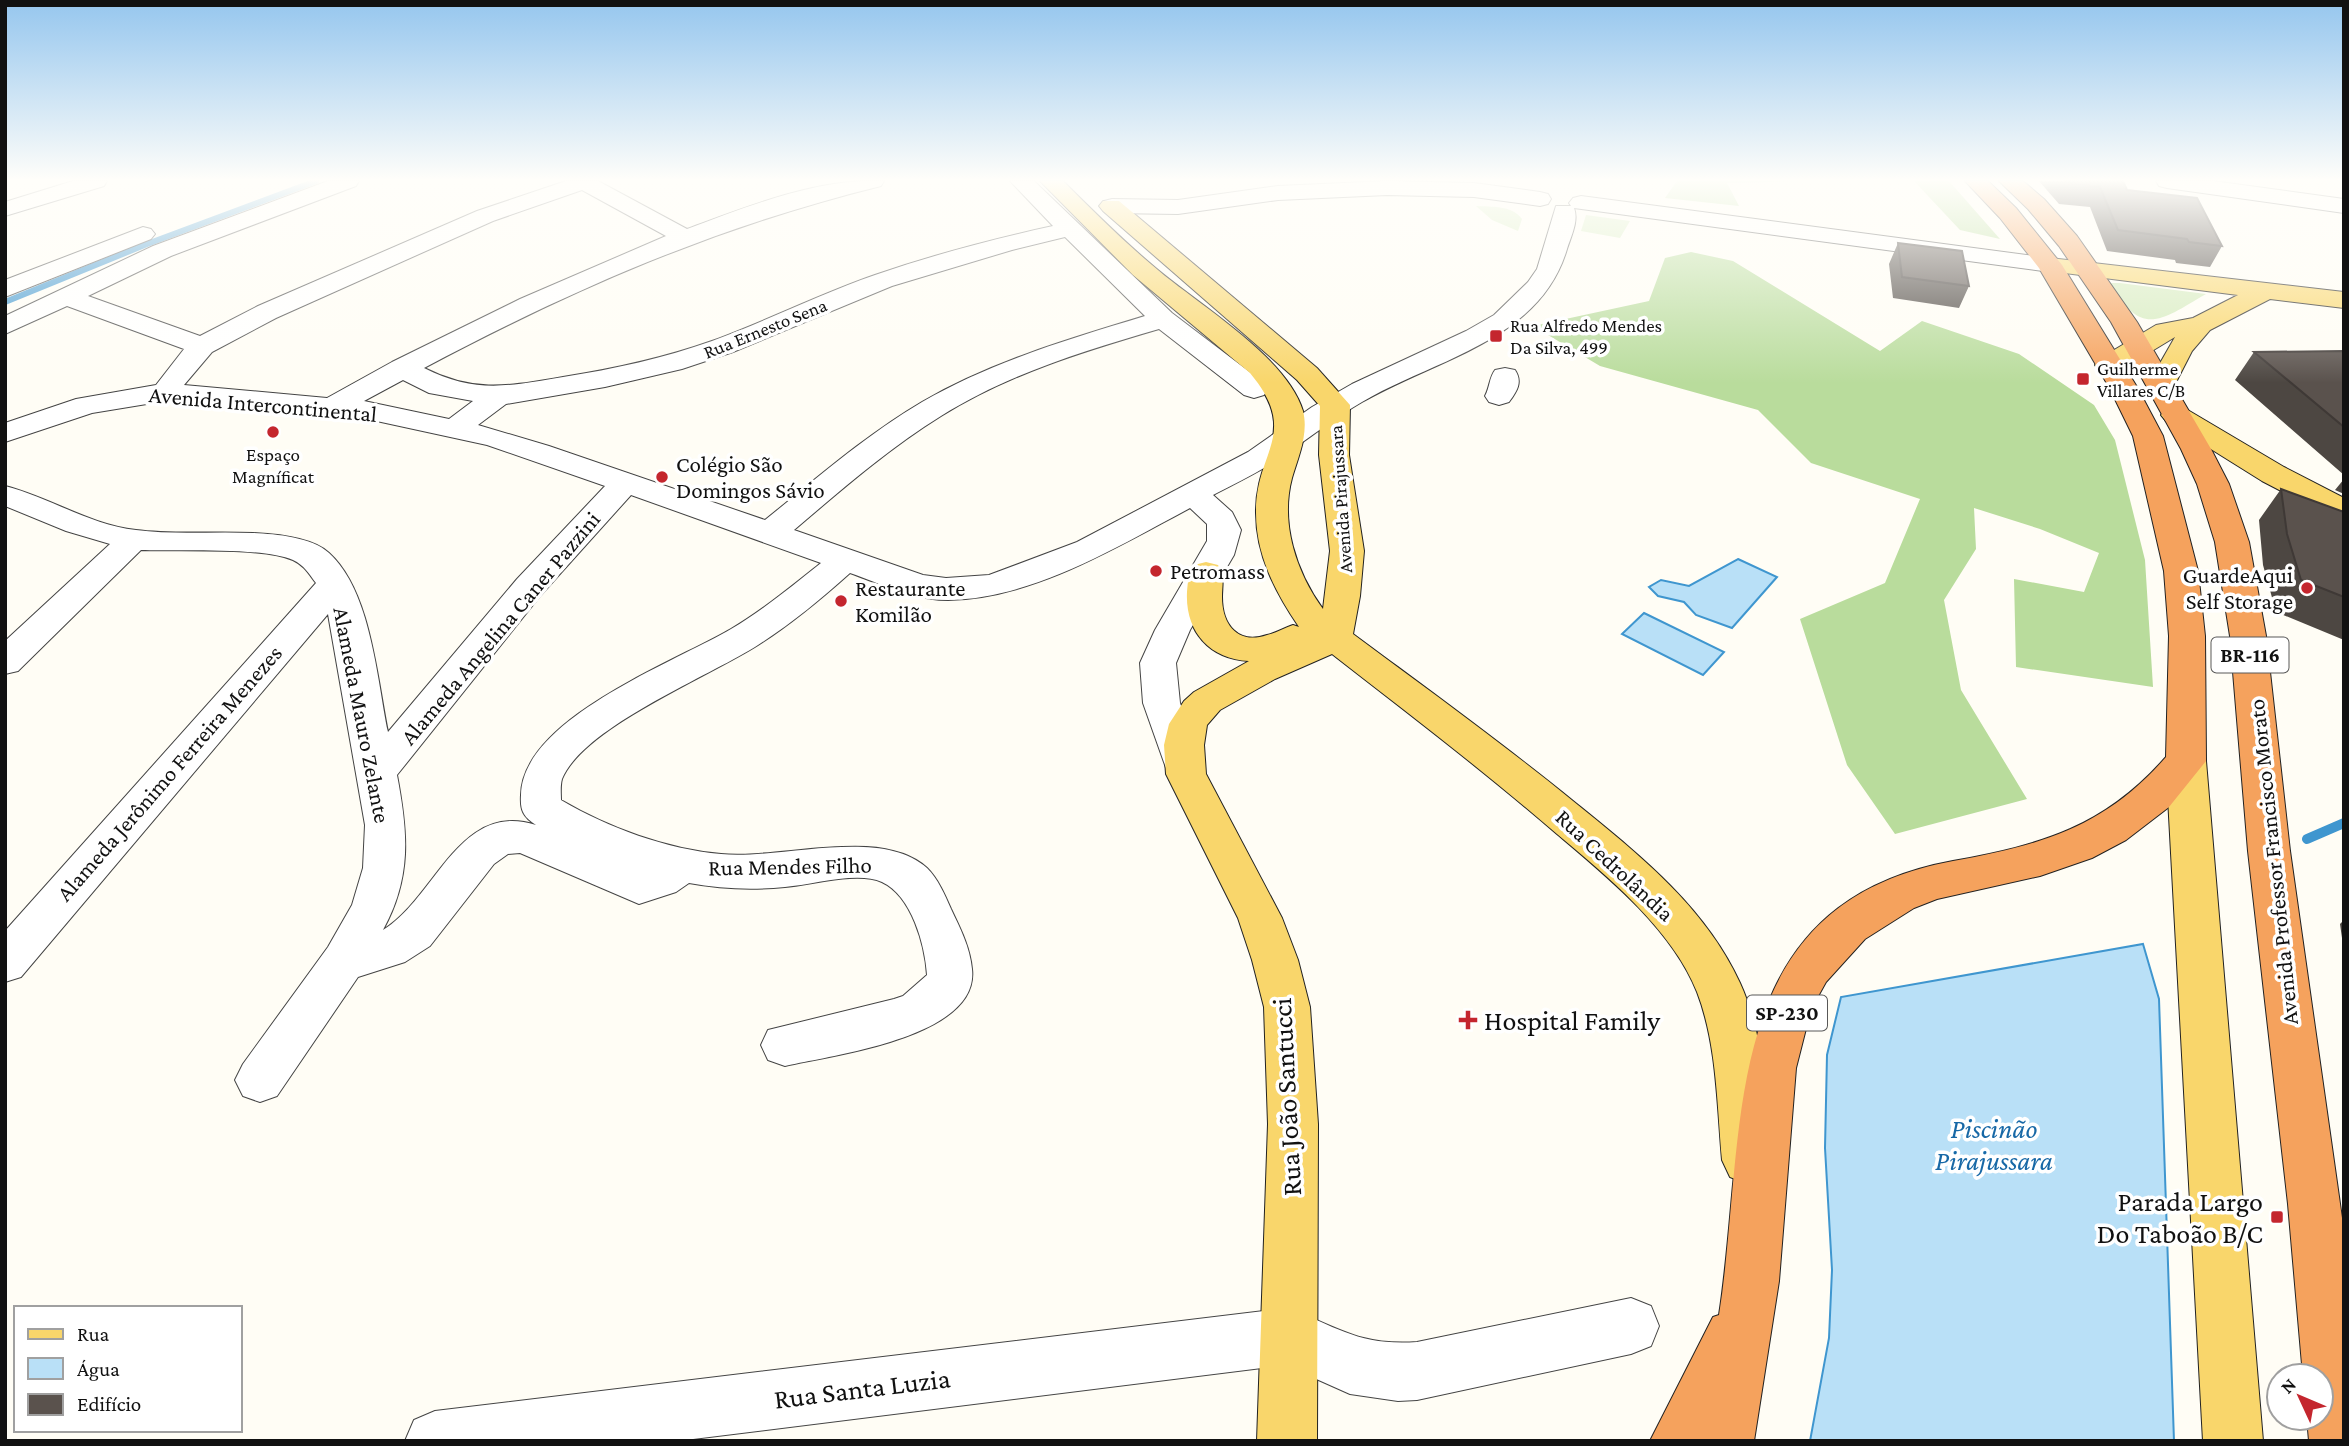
<svg xmlns="http://www.w3.org/2000/svg" width="2349" height="1446" font-family="'Crimson Pro',serif">
  <style>
    .green { fill: #d5ebbd }
    .forest { fill: #b9dc9c }
    .water { fill: #b9e0f7; stroke: #3f96cf; stroke-width: 2 }
    .lines { fill: none; stroke-linecap: round; stroke-linejoin: round }
    .stream-far1 { stroke: #3f96cf; stroke-width: 6 }
    .stream { stroke: #3f96cf; stroke-width: 10 }
    .minor-casing { stroke: #444; stroke-width: 2 }
    .major-casing { stroke: #222; stroke-width: 2 }
    .highway-casing { stroke: #222; stroke-width: 2 }
    .minor { fill: #fff; fill-rule: evenodd }
    .major { fill: #f9d66b; fill-rule: evenodd }
    .highway { fill: #f5a25d; fill-rule: evenodd }
    .wall { fill: #4d4742 }
    .building { fill: #5a524d; stroke: #3f3936; stroke-width: 2 }
    .poi-dot { fill: #c4262e; stroke: #fff; stroke-width: 2.5 }
    .labels { text-anchor: middle; stroke-width: 7; stroke-linejoin: round; paint-order: stroke }
    .far-poi-label { font-size: 19px; fill: #111; stroke: #fff; text-anchor: start }
    .far-street-label { font-size: 19px; fill: #111; stroke: #fff }
    .shield { fill: #fff; stroke: #585858; stroke-width: 2 }
    .shield-label { font-size: 21px; font-weight: bold; fill: #111 }
    .street-label { font-size: 23px; fill: #111; stroke: #fff }
    .poi-label { font-size: 23px; fill: #111; stroke: #fff; text-anchor: start }
    .near-poi-label { font-size: 28px; fill: #111; stroke: #fff; text-anchor: start }
    .near-street-label { font-size: 28px; fill: #111; stroke: #fff }
    .near-water-label { font-size: 28px; font-style: italic; fill: #1768a6; stroke: #fff }
  </style>
  <rect width="100%" height="100%" fill="#fffdf5"/>
  <path class="green" d="M1476 206C1492 207 1512 205 1522 219L1518 231 1492 220Z
    M1586 215 1630 221 1620 238 1581 231Z
    M2110 283H2120L2206 294C2160 321 2141 338 2110 283Z"/>
  <path class="forest" d="M1677 181H1807L1727 183 1739 206 1665 198Z
    M1914 181H1949L2000 239 1960 230Z
    M1691 252 1733 261 1880 351 1922 321 2019 354 2094 405 2115 440 2145 560 2153 687 2016 667 2014 579 2084 592 2099 553 2040 529 1974 508 1976 549 1944 600 1961 690 2027 799 1895 834 1847 765 1800 619 1885 583 1920 499 1811 463 1758 410 1600 366 1533 326 1649 301 1665 258Z"/>
  <path class="water" d="M1738 559 1777 577 1732 628 1696 615 1684 602 1658 596 1649 587 1661 580 1689 586Z
    M1644 613 1724 652 1703 675 1622 634Z
    M2143 944 2159 999 2174 1441H1810L1829 1338 1832 1270 1825 1148 1827 1055 1841 997Z"/>
  <g class="lines">
    <path class="stream-far1" d="M5 302 147 244 316 181"/>
    <path class="stream" d="M2307 839 2344 823"/>
    <defs>
      <path id="minor" d="M73 181H107L104 186 5 216V202Z
        M328 181H359L356 186 171 256 88 296 200 336 258 306 477 211 566 181H598L687 229C749 206 818 178 884 181L881 186C715 227 575 288 424 368 475 394 509 386 563 377 614 369 664 358 712 341 767 321 820 294 875 275 933 255 993 239 1053 226L1010 181H1034L1172 313 1264 383 1268 389 1264 395 1254 398 1244 395 1159 329C1084 351 1008 374 941 416 888 449 841 490 794 530L923 575 946 578 989 575 1077 542 1248 452 1312 407 1352 384 1466 331 1494 315 1528 282 1537 269 1556 206H1571L1569 203 1573 198 1581 196 2050 258 2059 260 2062 265 2059 270 2050 272 1574 208C1579 221 1571 236 1567 249 1540 341 1435 359 1362 402 1329 421 1301 445 1269 465 1251 476 1232 485 1213 495L1232 512 1241 530 1234 555 1190 630 1176 663 1180 703 1205 772 1199 782 1185 787 1171 782 1143 703 1140 663 1155 630 1207 541V524L1190 508C1117 547 1032 599 948 600 914 600 881 584 850 573 821 599 791 624 758 645 710 676 583 727 562 779 560 786 561 794 561 800 609 828 666 849 721 854 780 860 881 826 927 868 938 879 945 895 951 909 960 928 970 947 972 969 980 1037 833 1055 785 1066L768 1060 761 1045 768 1030 894 999 903 996 927 975C925 945 912 896 882 882 857 871 812 885 785 887 753 890 721 889 689 883L676 892 639 904 520 853 508 854 494 864 430 946 405 962 358 977 277 1096 260 1102 243 1096 235 1080 243 1064 328 947 352 905 363 868 365 825 328 614 21 977 5 982V931L316 583C309 574 304 565 293 560 262 547 179 551 141 550L18 671 5 674V641L110 544 66 531 5 506V486C49 497 90 525 136 530 174 535 214 531 253 533 275 534 312 537 329 553 371 591 377 679 388 732L517 579 605 486 487 445 372 420 165 401 92 413 5 442V423L76 399 156 385 184 349 67 306 5 334V316L153 246ZM582 190 666 236 520 299 392 362 327 398 184 385 212 352 276 318 493 221ZM1065 237 1145 316C1069 339 991 362 922 402 866 435 816 479 765 520L549 446 478 425 506 404 605 387 682 369 733 352 892 286 1012 250ZM403 380 429 393 473 401 449 419 364 401ZM631 495 821 563C792 586 763 610 731 629 675 662 522 719 521 795 520 810 523 817 536 825 459 800 436 898 383 930 412 877 408 833 397 775L541 595Z
        M1387 181 1474 183 1540 192 1548 194 1551 199 1548 204 1540 206 1474 197 1387 195 1278 200 1178 214 1112 213 1104 211 1100 206 1104 201 1112 199 1178 200 1278 186Z
        M2156 181H2213L2344 199V213L2167 188 2159 186Z
        M143 227 151 229 155 234 151 239 5 297V280Z
        M1505 368 1515 370C1523 382 1517 391 1509 402L1499 405 1489 402 1485 396C1490 387 1489 378 1495 370Z
        M1631 1298 1651 1306 1659 1326 1651 1346 1631 1354 1417 1400 1398 1401 1350 1394 1285 1365 677 1441H405L414 1420 435 1411 1289 1308C1338 1328 1361 1346 1417 1342Z"/>
      <path id="major" d="M1040 181H1063C1092 210 1121 239 1152 265 1195 303 1286 355 1303 411 1309 434 1298 457 1292 478 1280 523 1296 572 1323 609L1330 551 1319 455 1320 406 1297 380 1103 211 1099 206 1103 201H1119L1317 368 1350 405 1349 455 1364 551 1360 596 1353 634C1427 689 1502 743 1573 801 1637 853 1705 906 1740 983 1765 1038 1766 1101 1774 1160L1766 1177 1748 1184 1730 1177 1722 1160C1717 1104 1717 1044 1697 992 1672 929 1607 876 1557 834 1484 771 1408 713 1332 654L1275 679 1220 710 1207 725 1204 745 1206 774 1282 918 1298 960 1310 1007 1318 1124 1317 1441H1257L1268 1124 1264 1007 1252 960 1238 918 1166 774 1164 745 1169 724 1184 701 1194 692 1249 661C1209 659 1185 631 1187 592 1188 582 1188 574 1194 565L1206 562 1218 565C1225 576 1222 585 1222 597 1222 625 1238 645 1267 635 1276 633 1284 628 1293 625L1299 627C1276 593 1256 556 1256 513 1255 451 1301 434 1250 373L1133 275Z
        M2050 258 2344 292V308L2270 299 2210 330 2192 351 2171 392 2161 395 2151 392 2147 386 2175 337 2119 371 2109 373 2099 371 2095 365 2099 359 2156 325 2193 318 2238 295 2041 270 2038 265 2041 260Z
        M2176 406 2186 409 2284 467 2344 498V521L2333 518 2262 481 2166 421 2161 415 2166 409Z
        M2186 747 2200 751 2206 761 2263 1441H2203L2166 761 2172 751Z"/>
      <path id="highway" d="M1965 181H1988L2016 208 2062 265 2137 387 2163 436 2198 571 2205 636 2206 761 2169 807 2126 840 2092 858 2040 876 1937 899 1914 908 1865 939 1826 982 1811 1009 1796 1068 1779 1281 1754 1441H1650L1713 1317 1719 1315C1748 1131 1713 905 1953 861 2042 845 2105 827 2166 757L2169 636 2164 571 2133 436 2109 387 2039 268 2000 218Z
        M1999 181H2023L2044 199 2077 236 2137 322 2211 449 2229 484 2249 542 2266 636 2290 851 2344 1232V1441H2309L2307 1418H2321V1376H2303L2288 1204 2248 851 2230 636 2215 542 2197 484 2181 449 2111 322 2059 246 2028 209Z"/>
    </defs>
    <use href="#minor" class="minor-casing"/>
    <use href="#major" class="major-casing"/>
    <use href="#highway" class="highway-casing"/>
    <use href="#minor" class="minor"/>
    <use href="#major" class="major"/>
    <use href="#highway" class="highway"/>
  </g>
  <path class="wall" d="M2039 181H2123L2127 190 2222 246 2210 267 2176 263 2175 260 2107 251 2090 207 2059 204Z
    M1898 243 1969 286 1959 308 1893 298 1889 264Z
    M2344 351V475L2235 380 2254 352Z
    M2344 479V494L2335 490Z
    M2281 489 2344 512V640L2276 612 2263 565 2259 520Z
    M2344 920V952L2340 924Z"/>
  <path class="building" d="M2067 181H2123L2127 190 2197 198 2222 246 2189 242 2187 239 2118 230 2100 187 2069 183Z
    M1898 243 1962 251 1969 286 1902 277Z
    M2344 351V427L2254 352Z
    M2281 489 2344 512V597L2301 580 2287 534Z"/>
  <linearGradient id="sky" x2="0" y2="1"><stop stop-color="#95c6ee"/><stop offset="0.47" stop-color="#fffefa"/><stop offset="1" stop-color="#fffefa" stop-opacity="0"/></linearGradient>
  <rect width="2349" height="383" fill="url(#sky)"/>
  <g class="poi-dot">
    <rect x="1489" y="329" width="14" height="14" rx="3.5"/>
    <rect x="2076" y="372" width="14" height="14" rx="3.5"/>
    <circle cx="273" cy="432" r="7"/>
    <circle cx="662" cy="477" r="7"/>
    <circle cx="1156" cy="571" r="7"/>
    <circle cx="2307" cy="588" r="7"/>
    <circle cx="841" cy="601" r="7"/>
    <path d="M1464.5 1009.5h7v7h7v7h-7v7h-7v-7h-7v-7h7z"/>
    <rect x="2270" y="1210" width="14" height="14" rx="3.5"/>
  </g>
  <g class="labels">
    <g class="far-poi-label">
      <text x="1510" y="332">Rua Alfredo Mendes<tspan x="1510" dy="22">Da Silva, 499</tspan></text>
      <text x="2097" y="375">Guilherme<tspan x="2097" dy="22">Villares C/B</tspan></text>
      <text x="273" y="461" text-anchor="middle">Espaço<tspan x="273" dy="22">Magníficat</tspan></text>
    </g>
    <g class="far-street-label">
      <text transform="translate(765 328) rotate(-22)" y="7">Rua Ernesto Sena</text>
      <text transform="translate(1340 499) rotate(-94)" y="7">Avenida Pirajussara</text>
    </g>
    <g class="shield">
      <rect x="2211.5" y="637.5" width="77" height="35" rx="5"/>
      <rect x="1747" y="995.5" width="80" height="35" rx="5"/>
    </g>
    <g class="shield-label">
      <text x="2250" y="662">BR-116</text>
      <text x="1787" y="1020">SP-230</text>
    </g>
    <g class="street-label">
      <text transform="translate(263 404) rotate(5)" y="8">Avenida Intercontinental</text>
      <text transform="translate(500 628) rotate(-50)" y="8">Alameda Angelina Caner Pazzini</text>
      <text transform="translate(362 715) rotate(79)" y="8">Alameda Mauro Zelante</text>
      <text transform="translate(169 773) rotate(-49)" y="8">Alameda Jerônimo Ferreira Menezes</text>
      <text transform="translate(2273 862) rotate(-96)" y="8">Avenida Professor Francisco Morato</text>
      <text transform="translate(1615 865) rotate(43)" y="8">Rua Cedrolândia</text>
      <text transform="translate(790 866) rotate(-1)" y="8">Rua Mendes Filho</text>
    </g>
    <g class="poi-label">
      <text x="676" y="472">Colégio São<tspan x="676" dy="26">Domingos Sávio</tspan></text>
      <text x="1170" y="579">Petromass</text>
      <text x="2293" y="583" text-anchor="end">GuardeAqui<tspan x="2293" dy="26">Self Storage</tspan></text>
      <text x="855" y="596">Restaurante<tspan x="855" dy="26">Komilão</tspan></text>
    </g>
    <g class="near-poi-label">
      <text x="1484" y="1030">Hospital Family</text>
      <text x="2263" y="1211" text-anchor="end">Parada Largo<tspan x="2263" dy="32">Do Taboão B/C</tspan></text>
    </g>
    <g class="near-street-label">
      <text transform="translate(1286 1097) rotate(-93)" y="10">Rua João Santucci</text>
      <text transform="translate(862 1388) rotate(-7)" y="10">Rua Santa Luzia</text>
    </g>
    <g class="near-water-label">
      <text x="1994" y="1138">Piscinão<tspan x="1994" dy="32">Pirajussara</tspan></text>
    </g>
  </g>
  <rect width="2349" height="1446" fill="none" stroke="#111111" stroke-width="14"/>
  <rect x="14" y="1306" width="228" height="126" fill="#ffffff" stroke="#a0a0a0" stroke-width="2"/>
  <rect x="28" y="1329" width="35" height="10" fill="#f9d66b" stroke="#a0a0a0" stroke-width="2"/>
  <text x="77" y="1341" font-size="21" fill="#111111">Rua</text>
  <rect x="28" y="1358" width="35" height="21" fill="#b9e0f7" stroke="#a0a0a0" stroke-width="2"/>
  <text x="77" y="1376" font-size="21" fill="#111111">Água</text>
  <rect x="28" y="1394" width="35" height="21" fill="#5a524d" stroke="#a0a0a0" stroke-width="2"/>
  <text x="77" y="1411" font-size="21" fill="#111111">Edifício</text>
  <g transform="translate(2300 1397) rotate(314)"><circle r="33" fill="#ffffff" stroke="#a0a0a0" stroke-width="2"/>
  <path d="M0-5L12 26L0 18L-12 26Z" fill="#c4262e"/>
  <text y="-10" font-size="19" font-weight="bold" text-anchor="middle" fill="#111111">N</text>
  </g>
</svg>
